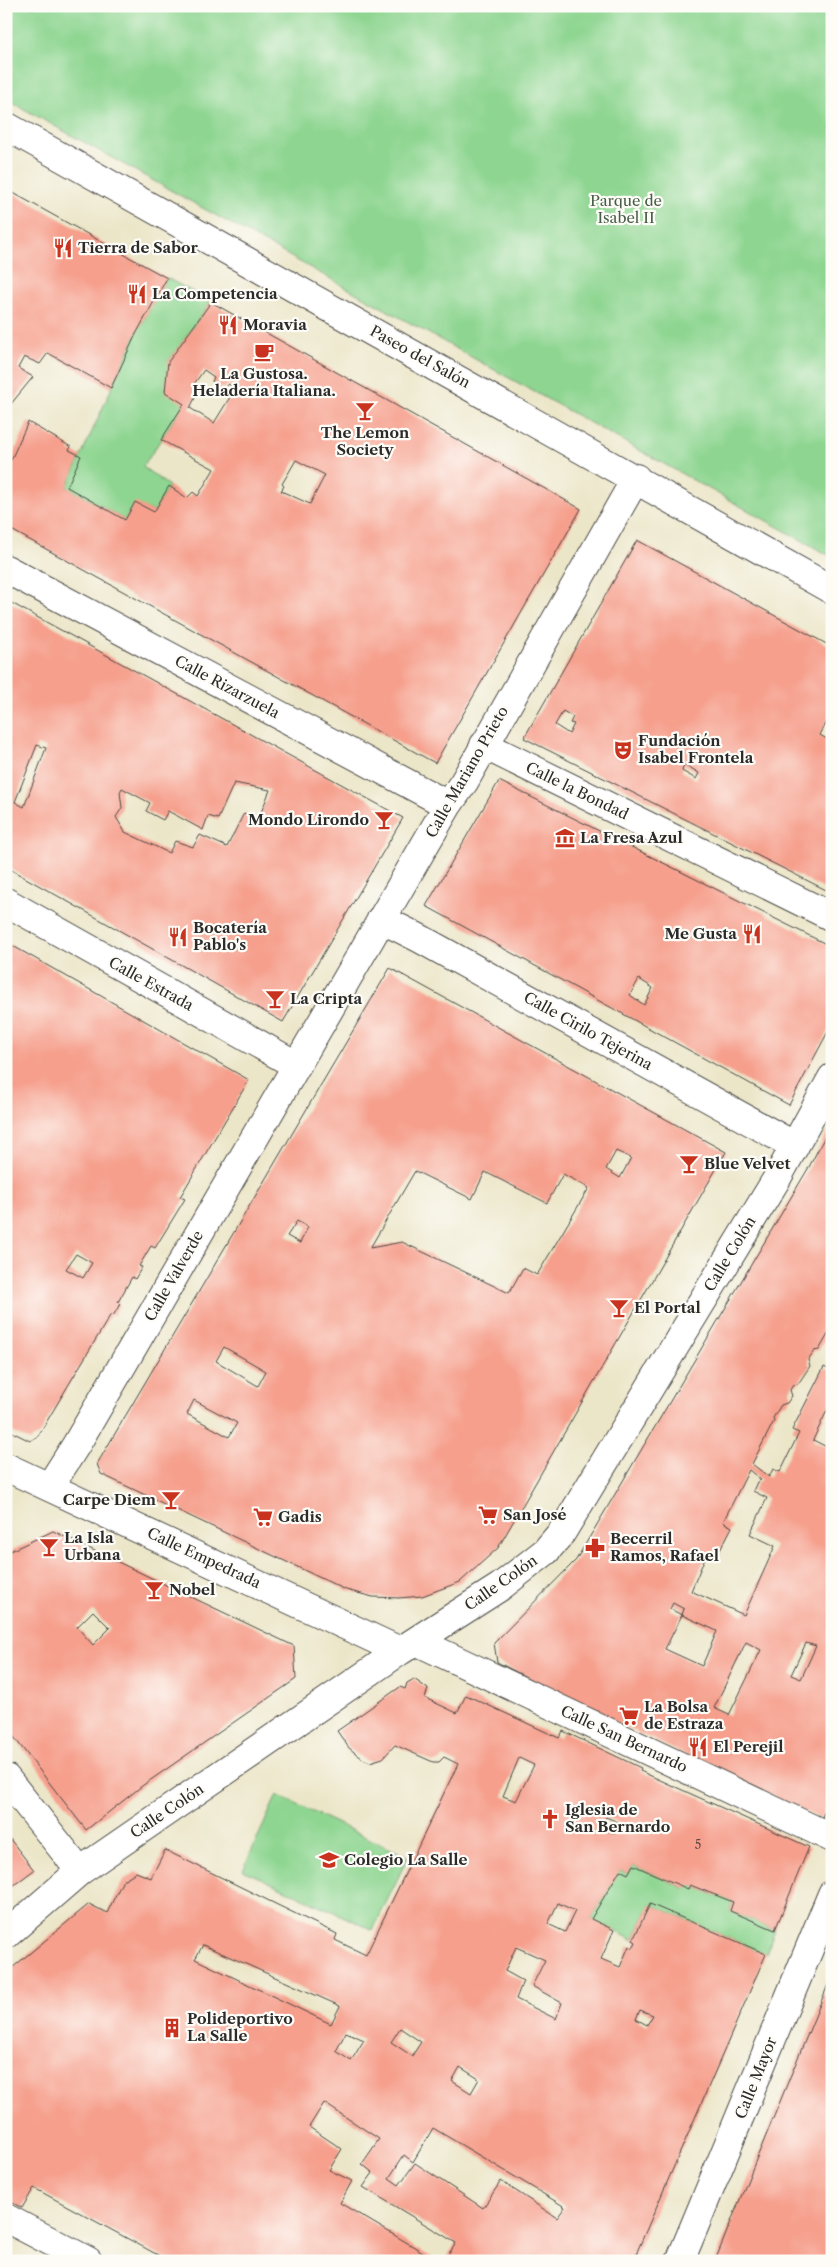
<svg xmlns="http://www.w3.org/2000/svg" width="838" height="2267" font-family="'Libre Caslon Text',serif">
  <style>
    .green { fill: #8dd590; stroke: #5c805e }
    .building { fill: #f69f8c; fill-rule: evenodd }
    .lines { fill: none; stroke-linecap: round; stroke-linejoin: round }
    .street-casing { stroke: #484743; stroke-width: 30 }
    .street { stroke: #fff; stroke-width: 28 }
    .labels { text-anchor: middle; stroke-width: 4.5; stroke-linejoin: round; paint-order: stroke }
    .number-label { font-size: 12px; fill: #5e4843 }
    .park-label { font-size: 15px; fill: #485e49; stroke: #fdfcf7 }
    .poi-label { font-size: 15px; font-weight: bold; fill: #2b2b2b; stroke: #fdfcf7; text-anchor: start }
    .street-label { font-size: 15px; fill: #2b2b2b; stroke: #fdfcf7 }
  </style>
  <rect width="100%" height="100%" fill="#fdfcf7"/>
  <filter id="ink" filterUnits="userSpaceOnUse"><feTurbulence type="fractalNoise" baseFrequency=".02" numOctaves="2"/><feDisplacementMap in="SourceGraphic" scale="10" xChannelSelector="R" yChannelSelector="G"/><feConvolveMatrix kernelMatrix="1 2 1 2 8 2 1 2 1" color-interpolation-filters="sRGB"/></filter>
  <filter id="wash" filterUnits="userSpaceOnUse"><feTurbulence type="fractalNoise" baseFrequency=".0096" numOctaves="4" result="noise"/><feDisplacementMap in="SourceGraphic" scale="20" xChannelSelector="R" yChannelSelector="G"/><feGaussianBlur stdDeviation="1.12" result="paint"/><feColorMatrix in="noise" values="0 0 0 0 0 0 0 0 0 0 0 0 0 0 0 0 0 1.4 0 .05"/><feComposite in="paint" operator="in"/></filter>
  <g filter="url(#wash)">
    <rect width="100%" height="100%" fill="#ece6c9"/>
    <path class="green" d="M6 6H740L764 14 768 6H832V557L6 99Z
      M167 278 211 302 168 362 184 404 143 467 169 486 154 512 135 503 125 520 67 487 136 334Z
      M277 1795 408 1857 373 1930 243 1870Z
      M633 1865 687 1889 690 1885 733 1902 730 1911 775 1930 766 1954 650 1904 633 1940 591 1919 620 1870 628 1874Z"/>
    <g id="blocks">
      <path class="building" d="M6 189 167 278 136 334 111 388 48 353 40 364 24 357 18 368 33 377 6 410Z
        M211 302 581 509 435 763 6 527V458L11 460 28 422 71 447 69 450 81 456 67 487 125 520 135 502 154 512 169 486 187 498 193 492 198 496 214 469 161 440 184 404 165 392 168 362ZM204 370 214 377 212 382 223 389 229 384 235 389 214 423 190 408 200 388 194 384ZM296 460 325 475 310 504 281 491 284 486 282 484Z
        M637 540 832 647V712L820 735 832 742V893L524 738ZM563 711 573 717 570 723 574 724 569 734 555 725ZM684 764 699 773 696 779 682 771Z
        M6 600 403 818 283 1022 6 867ZM37 745 46 748 24 807 15 802ZM234 783 270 790 258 820 245 813 243 815 227 847 200 835 193 847 175 841 169 853 125 832 116 817 122 808 120 792 122 788 150 803 146 811 163 820 168 811 203 830 208 816 218 819Z
        M499 781 832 947V1024L789 1105 426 906ZM639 979 653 988 644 1005 630 995Z
        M6 942 249 1080 180 1197 185 1199 155 1248 151 1246 139 1266 142 1267 135 1279 132 1277 118 1302 120 1304 113 1316 111 1314 38 1436 30 1441 6 1429ZM76 1254 92 1263 83 1278 66 1269Z
        M390 968 726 1152 498 1548 460 1582 422 1596 399 1598 373 1597 346 1590 101 1474 97 1464ZM616 1151 631 1158 620 1178 606 1169ZM415 1171 472 1199 485 1172 547 1203 563 1174 589 1188 537 1275 523 1268 509 1293 402 1242 370 1248ZM297 1221 308 1227 300 1243 287 1236ZM224 1347 266 1371 258 1386 216 1361ZM194 1400 237 1423 229 1437 187 1414Z
        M832 1123V1321L829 1325 830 1331 819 1350 814 1351 808 1360 810 1366 798 1384 793 1385 790 1390 792 1396 787 1403 781 1405 773 1418 774 1421 752 1464 769 1477 773 1469 780 1472 799 1433 792 1430 824 1367 832 1371V1400L813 1440 829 1448 832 1442V1796L821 1819 592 1711 497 1662 494 1643 576 1560 809 1167ZM749 1470 761 1480 757 1482 753 1491 767 1498 750 1534 775 1546 744 1615 691 1591 707 1553 716 1558 732 1527 723 1522ZM673 1603 684 1609 682 1615 717 1631 702 1666 665 1649 682 1615 670 1609ZM746 1642 761 1650 729 1715 714 1708ZM806 1643 816 1646 801 1679 791 1675Z
        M53 1531 294 1646 296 1679 142 1786 86 1830 6 1727V1553ZM93 1611 110 1628 93 1645 77 1627Z
        M414 1679 428 1689 425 1698 457 1713 466 1695 559 1738 563 1731 641 1768 640 1771 809 1847 775 1930 730 1911 733 1902 690 1885 688 1889 633 1865 628 1874 620 1870 591 1919 614 1930 601 1959 620 1967 629 1946 633 1948 636 1942 633 1940 650 1904 766 1954 633 2261H444L456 2243 363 2187 373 2173 362 2164 379 2139 324 2103 309 2127 342 2149 329 2170 352 2181 340 2203 438 2261H169L34 2188 22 2208 6 2199V1973L89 1904 107 1913 123 1880 136 1872 151 1878 165 1850 337 1934 335 1940 366 1955 458 1764 444 1757 439 1762H433L395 1745 383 1758 370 1762 363 1759 349 1748 337 1731 400 1687 405 1689 407 1683ZM519 1758 534 1765 516 1801 503 1796ZM606 1817 618 1822 614 1833 601 1828ZM558 1903 575 1911 565 1932 548 1924ZM203 1945 340 2006 331 2024 195 1959ZM516 1947 545 1960 532 1986 562 2003 556 2019 516 1999 523 1981 505 1971ZM640 2010 653 2015 647 2025 636 2019ZM400 2028 421 2042 412 2056 391 2042ZM346 2032 364 2040 351 2061 336 2051ZM460 2067 479 2079 471 2093 452 2081ZM433 2128 517 2178 565 2207 557 2218 501 2181 483 2208 415 2163 399 2185 389 2178 404 2155 413 2162Z
        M6 1834 34 1870 6 1891Z
        M832 1975V2261H715L749 2177Z"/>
    </g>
  </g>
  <g filter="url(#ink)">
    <use href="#blocks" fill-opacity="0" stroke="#484743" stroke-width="1"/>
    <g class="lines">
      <defs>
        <path id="street" d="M6 126 832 590
          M6 569 448 805
          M484 745 832 917
          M6 902 296 1065
          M381 919 419 938 795 1146
          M6 1467 400 1651
          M50 1486 76 1445 448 805 464 782 636 478
          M416 1641 832 1838
          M6 1778 80 1871
          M6 1935 80 1871 400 1651 500 1587 546 1551 562 1532 776 1180 832 1078
          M6 2218 88 2261
          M680 2261 832 1894"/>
      </defs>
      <use href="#street" class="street-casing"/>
      <use href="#street" class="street"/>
    </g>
  </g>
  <defs>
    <symbol id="restaurant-bare" viewBox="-9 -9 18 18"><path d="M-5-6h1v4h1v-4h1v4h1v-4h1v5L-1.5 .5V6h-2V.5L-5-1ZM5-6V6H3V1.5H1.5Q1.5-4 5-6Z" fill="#c8321e" stroke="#fdfcf7" stroke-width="2.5" paint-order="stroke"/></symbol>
    <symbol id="cafe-bare" viewBox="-9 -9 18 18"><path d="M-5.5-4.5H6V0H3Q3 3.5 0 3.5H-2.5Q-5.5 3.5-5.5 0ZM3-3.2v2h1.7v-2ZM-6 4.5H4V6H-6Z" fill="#c8321e" stroke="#fdfcf7" stroke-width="2.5" paint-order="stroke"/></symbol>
    <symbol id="bar-bare" viewBox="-9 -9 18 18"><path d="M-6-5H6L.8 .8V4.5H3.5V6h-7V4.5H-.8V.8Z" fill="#c8321e" stroke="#fdfcf7" stroke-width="2.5" paint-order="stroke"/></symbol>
    <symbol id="theatre-bare" viewBox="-9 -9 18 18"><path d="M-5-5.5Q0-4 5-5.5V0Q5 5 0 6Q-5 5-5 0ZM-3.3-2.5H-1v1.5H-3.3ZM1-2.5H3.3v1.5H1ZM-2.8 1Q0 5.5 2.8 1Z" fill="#c8321e" stroke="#fdfcf7" stroke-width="2.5" paint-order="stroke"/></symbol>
    <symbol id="museum-bare" viewBox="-9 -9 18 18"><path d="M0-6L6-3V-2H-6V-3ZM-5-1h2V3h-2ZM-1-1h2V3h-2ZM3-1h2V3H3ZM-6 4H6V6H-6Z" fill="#c8321e" stroke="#fdfcf7" stroke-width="2.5" paint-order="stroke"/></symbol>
    <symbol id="supermarket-bare" viewBox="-9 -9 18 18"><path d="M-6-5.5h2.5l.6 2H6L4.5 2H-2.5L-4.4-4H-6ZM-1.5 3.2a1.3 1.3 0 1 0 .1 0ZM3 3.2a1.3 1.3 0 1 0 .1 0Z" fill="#c8321e" stroke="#fdfcf7" stroke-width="2.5" paint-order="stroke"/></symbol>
    <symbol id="pharmacy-bare" viewBox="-9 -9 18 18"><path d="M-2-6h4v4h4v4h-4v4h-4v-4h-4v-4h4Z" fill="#c8321e" stroke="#fdfcf7" stroke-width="2.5" paint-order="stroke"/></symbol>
    <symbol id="church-bare" viewBox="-9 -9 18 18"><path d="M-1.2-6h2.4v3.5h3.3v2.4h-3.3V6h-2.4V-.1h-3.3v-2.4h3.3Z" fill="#c8321e" stroke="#fdfcf7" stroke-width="2.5" paint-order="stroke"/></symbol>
    <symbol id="school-bare" viewBox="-9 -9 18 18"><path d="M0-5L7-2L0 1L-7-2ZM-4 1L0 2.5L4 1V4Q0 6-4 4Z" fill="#c8321e" stroke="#fdfcf7" stroke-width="2.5" paint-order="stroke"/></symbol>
    <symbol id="building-bare" viewBox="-9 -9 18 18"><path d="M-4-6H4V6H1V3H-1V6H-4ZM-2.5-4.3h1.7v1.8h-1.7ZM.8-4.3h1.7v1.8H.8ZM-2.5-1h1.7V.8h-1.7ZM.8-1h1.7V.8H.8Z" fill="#c8321e" stroke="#fdfcf7" stroke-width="2.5" paint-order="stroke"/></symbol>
  </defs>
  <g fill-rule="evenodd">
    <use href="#restaurant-bare" x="49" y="234" width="28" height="28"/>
    <use href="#restaurant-bare" x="123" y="280" width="28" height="28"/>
    <use href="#restaurant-bare" x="214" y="311" width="28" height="28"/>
    <use href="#cafe-bare" x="250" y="338" width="28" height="28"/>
    <use href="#bar-bare" x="351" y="397" width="28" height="28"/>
    <use href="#theatre-bare" x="609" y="736" width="28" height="28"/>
    <use href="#bar-bare" x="370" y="806" width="28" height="28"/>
    <use href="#museum-bare" x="551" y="824" width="28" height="28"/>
    <use href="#restaurant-bare" x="738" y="920" width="28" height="28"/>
    <use href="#restaurant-bare" x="164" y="923" width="28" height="28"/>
    <use href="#bar-bare" x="261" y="985" width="28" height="28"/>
    <use href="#bar-bare" x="675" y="1150" width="28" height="28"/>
    <use href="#bar-bare" x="605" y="1294" width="28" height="28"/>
    <use href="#bar-bare" x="157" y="1486" width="28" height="28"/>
    <use href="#supermarket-bare" x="474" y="1501" width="28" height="28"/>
    <use href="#supermarket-bare" x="249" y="1503" width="28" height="28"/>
    <use href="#bar-bare" x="35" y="1533" width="28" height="28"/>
    <use href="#pharmacy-bare" x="581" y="1534" width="28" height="28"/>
    <use href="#bar-bare" x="140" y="1576" width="28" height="28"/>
    <use href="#supermarket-bare" x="615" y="1702" width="28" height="28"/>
    <use href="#restaurant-bare" x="684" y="1733" width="28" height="28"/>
    <use href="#church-bare" x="536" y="1805" width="28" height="28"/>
    <use href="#school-bare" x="315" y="1846" width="28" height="28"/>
    <use href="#building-bare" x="158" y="2014" width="28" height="28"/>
  </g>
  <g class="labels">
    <g class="number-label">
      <text x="698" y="1849">5</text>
    </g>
    <g class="park-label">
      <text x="626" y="206">Parque de<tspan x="626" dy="17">Isabel II</tspan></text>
    </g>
    <g class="poi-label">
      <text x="78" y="253">Tierra de Sabor</text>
      <text x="152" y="299">La Competencia</text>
      <text x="243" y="330">Moravia</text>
      <text x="264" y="379" text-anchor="middle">La Gustosa.<tspan x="264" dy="17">Heladería Italiana.</tspan></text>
      <text x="365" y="438" text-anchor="middle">The Lemon<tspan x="365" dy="17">Society</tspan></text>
      <text x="638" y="746">Fundación<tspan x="638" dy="17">Isabel Frontela</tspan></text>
      <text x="369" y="825" text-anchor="end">Mondo Lirondo</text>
      <text x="580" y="843">La Fresa Azul</text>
      <text x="193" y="933">Bocatería<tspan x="193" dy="17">Pablo's</tspan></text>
      <text x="737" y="939" text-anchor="end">Me Gusta</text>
      <text x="290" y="1004">La Cripta</text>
      <text x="704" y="1169">Blue Velvet</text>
      <text x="634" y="1313">El Portal</text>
      <text x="156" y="1505" text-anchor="end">Carpe Diem</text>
      <text x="503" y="1520">San José</text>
      <text x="278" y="1522">Gadis</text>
      <text x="64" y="1543">La Isla<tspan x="64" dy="17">Urbana</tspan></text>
      <text x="610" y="1544">Becerril<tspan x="610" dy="17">Ramos, Rafael</tspan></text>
      <text x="169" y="1595">Nobel</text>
      <text x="644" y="1712">La Bolsa<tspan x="644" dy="17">de Estraza</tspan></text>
      <text x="713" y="1752">El Perejil</text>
      <text x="565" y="1815">Iglesia de<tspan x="565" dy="17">San Bernardo</tspan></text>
      <text x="344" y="1865">Colegio La Salle</text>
      <text x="187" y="2024">Polideportivo<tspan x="187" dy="17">La Salle</tspan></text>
    </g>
    <g class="street-label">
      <text transform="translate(420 357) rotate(29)" y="5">Paseo del Salón</text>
      <text transform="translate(227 687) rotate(28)" y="5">Calle Rizarzuela</text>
      <text transform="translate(467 772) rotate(-60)" y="5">Calle Mariano Prieto</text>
      <text transform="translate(577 791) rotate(26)" y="5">Calle la Bondad</text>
      <text transform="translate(151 984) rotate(29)" y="5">Calle Estrada</text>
      <text transform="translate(588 1031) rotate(29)" y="5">Calle Cirilo Tejerina</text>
      <text transform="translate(730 1254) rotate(-59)" y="5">Calle Colón</text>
      <text transform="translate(174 1276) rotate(-60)" y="5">Calle Valverde</text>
      <text transform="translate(204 1558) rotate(25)" y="5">Calle Empedrada</text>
      <text transform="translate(501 1583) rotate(-35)" y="5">Calle Colón</text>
      <text transform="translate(624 1739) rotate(25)" y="5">Calle San Bernardo</text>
      <text transform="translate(167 1811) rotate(-34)" y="5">Calle Colón</text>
      <text transform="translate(756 2078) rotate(-68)" y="5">Calle Mayor</text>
    </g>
  </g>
  <rect width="838" height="2267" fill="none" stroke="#fdfcf7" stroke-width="25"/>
</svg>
